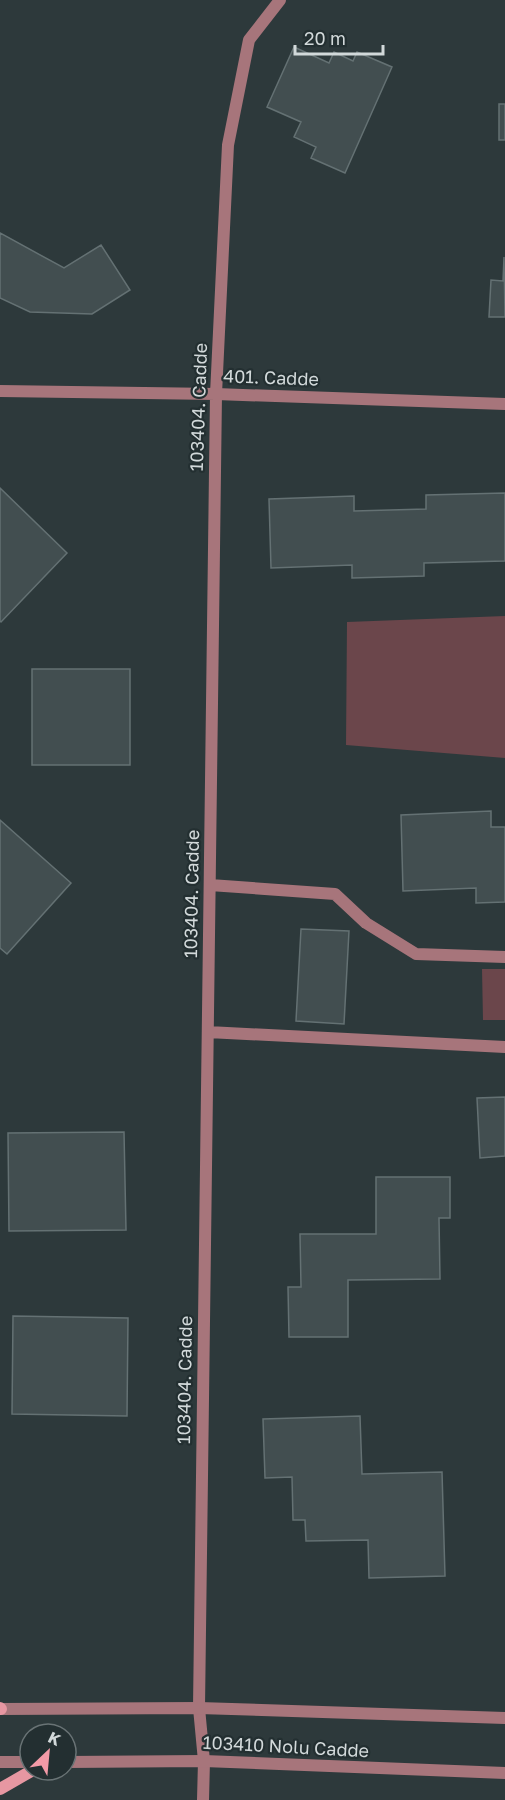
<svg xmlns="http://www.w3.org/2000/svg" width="505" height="1800" font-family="'Golos Text',sans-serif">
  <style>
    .green { fill: #6b464b }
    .building { fill: #424e50; stroke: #647173; stroke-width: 1.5 }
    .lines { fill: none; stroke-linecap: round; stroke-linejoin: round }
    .minor { stroke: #a7757b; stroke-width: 12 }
    .tertiary { stroke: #a7757b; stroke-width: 12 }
    .secondary { stroke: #e797a2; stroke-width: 12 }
    .labels { text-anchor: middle; stroke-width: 4.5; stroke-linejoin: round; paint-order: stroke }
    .street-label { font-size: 18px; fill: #d2d9da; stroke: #232f31 }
  </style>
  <rect width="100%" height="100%" fill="#2d393b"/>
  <path class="green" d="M505 616V758L346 745 347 622Z
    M482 969H505V1020H483Z"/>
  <path class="building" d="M294 47 329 63 334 52 353 61 357 52 392 67 345 173 311 158 316 147 294 137 301 122 267 107Z
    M499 104H505V140H499Z
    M0 233 64 268 101 245 130 290 92 314 30 312 0 298Z
    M504 257 505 317H489L491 280 503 281Z
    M0 488 67 553 1 622 0 621Z
    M505 493V561L424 563V576L352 578V565L271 568 269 499 354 496V511L426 509V495Z
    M32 669H130V765H32Z
    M491 811V827H505V902L476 903V888L403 891 401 815Z
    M0 820 71 883 7 954 0 948Z
    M301 929 349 931 344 1024 296 1021Z
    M505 1097V1156L480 1158 477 1098Z
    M124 1132 126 1230 9 1231 8 1133Z
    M376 1177H450V1218H439L440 1279 348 1280V1337H289L288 1287H301L300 1234H376Z
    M13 1316 128 1318 127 1416 12 1414Z
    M360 1416 362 1474 442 1472 445 1576 369 1578 368 1540 306 1541 305 1520H293L292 1477 265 1478 263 1419Z"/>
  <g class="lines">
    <path class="minor" d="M0 391 216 394 505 404
      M210 885 335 894 366 923 416 954 505 957
      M208 1032 505 1047
      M203 1800 204 1761 199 1708 216 394 228 145 249 40 280 0"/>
    <path class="tertiary" d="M0 1709 199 1708 505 1718
      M0 1762H30
      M66 1762 204 1761 505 1773"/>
    <path class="secondary" d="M0 1708 1 1709
      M0 1789 33 1770"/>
  </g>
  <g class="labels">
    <g class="street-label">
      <text transform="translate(271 378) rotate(2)" y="6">401. Cadde</text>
      <text transform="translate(199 407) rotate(-88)" y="6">103404. Cadde</text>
      <text transform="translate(192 894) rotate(-89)" y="6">103404. Cadde</text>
      <text transform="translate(185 1380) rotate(-89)" y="6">103404. Cadde</text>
      <text transform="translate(286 1747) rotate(3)" y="6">103410 Nolu Cadde</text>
    </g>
  </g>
  <g transform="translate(48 1752) rotate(26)"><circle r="28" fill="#232f31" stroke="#697375" stroke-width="1.5"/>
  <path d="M0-4.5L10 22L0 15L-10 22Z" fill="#f39aa7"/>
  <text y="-9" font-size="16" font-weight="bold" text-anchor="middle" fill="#d2d9da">K</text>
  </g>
  <path d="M295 45v9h88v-9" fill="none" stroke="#d2d9da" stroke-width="3"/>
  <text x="304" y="45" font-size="18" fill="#d2d9da" stroke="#232f31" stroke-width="4.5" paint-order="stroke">20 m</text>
</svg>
